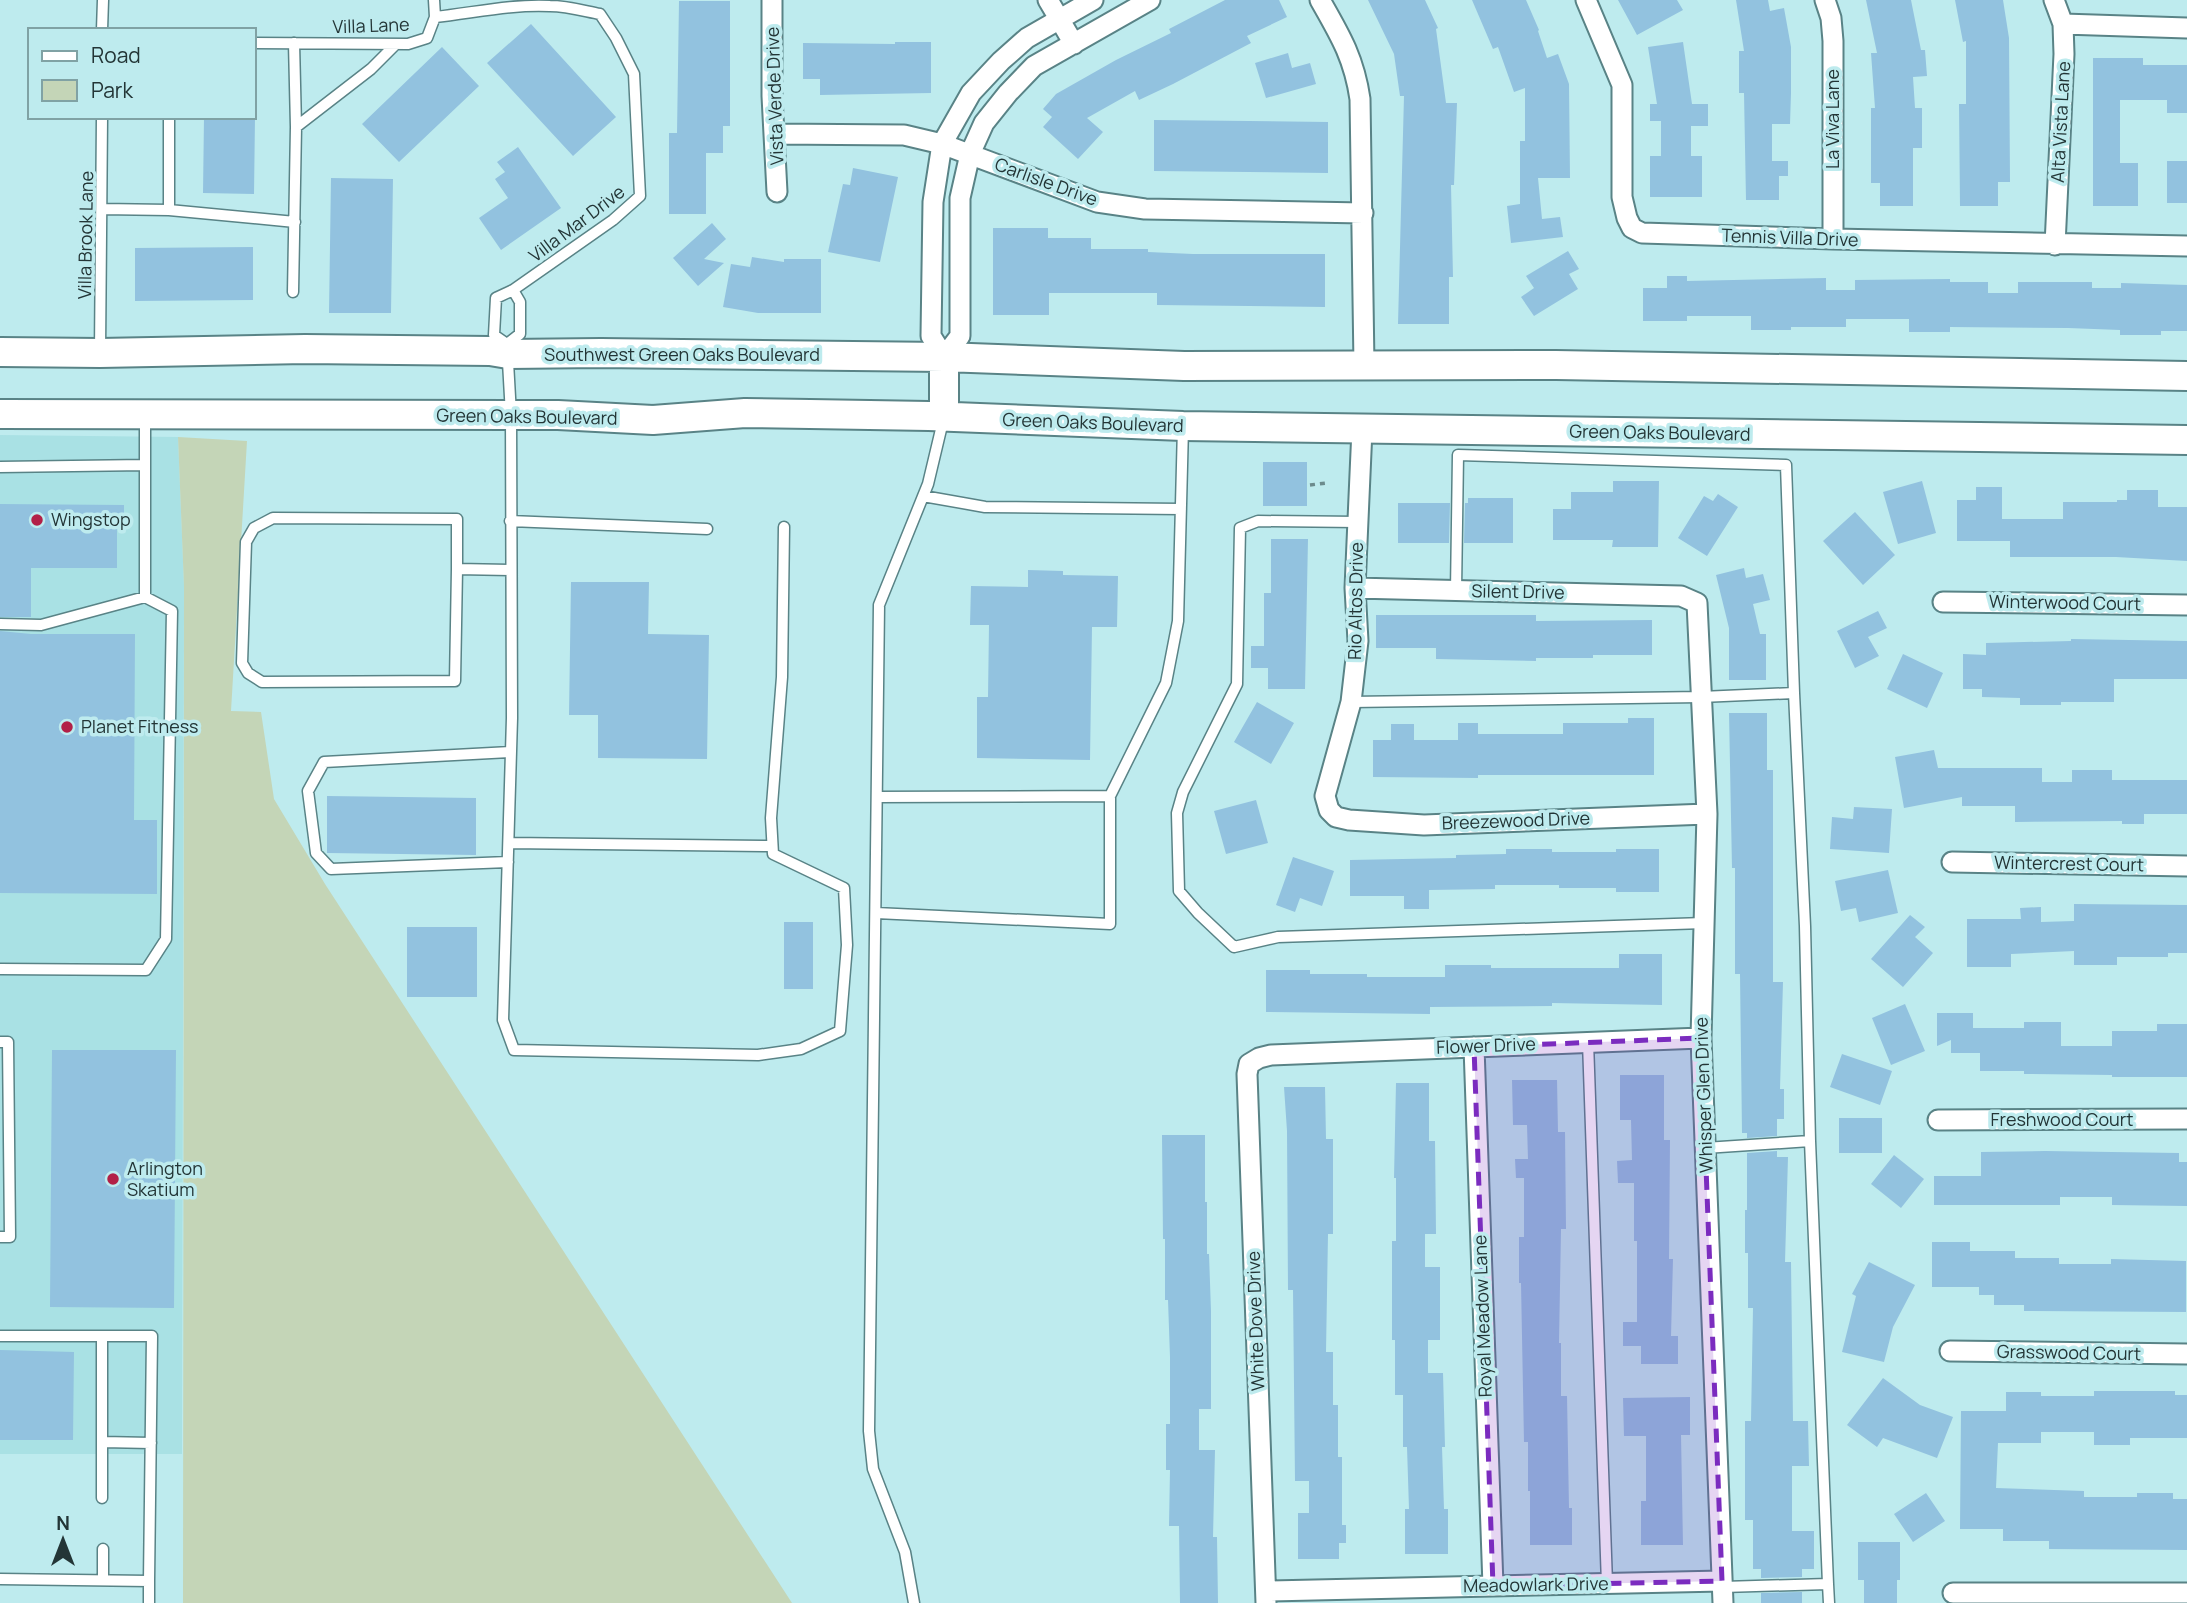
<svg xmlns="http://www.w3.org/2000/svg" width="2187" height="1603" font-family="Manrope,sans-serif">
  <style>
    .built { fill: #a9e1e4 }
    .green { fill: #c4d5b7 }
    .building { fill: #92c2df }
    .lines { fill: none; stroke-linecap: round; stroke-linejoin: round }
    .service-casing { stroke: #598386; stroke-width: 13 }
    .minor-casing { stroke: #598386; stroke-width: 23 }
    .secondary-casing { stroke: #598386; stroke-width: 32 }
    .path { stroke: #6c8b8d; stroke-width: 3.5; stroke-dasharray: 5 5; stroke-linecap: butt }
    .service { stroke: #fff; stroke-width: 10 }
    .minor { stroke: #fff; stroke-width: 19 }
    .secondary { stroke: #fff; stroke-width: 28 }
    .marked { fill: #7b2cbf; fill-opacity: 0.2; stroke: #7b2cbf; stroke-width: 5; stroke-dasharray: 14 9; stroke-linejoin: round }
    .poi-dot { fill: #b22047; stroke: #beebee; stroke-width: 2.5 }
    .labels { text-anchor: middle; stroke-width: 7; stroke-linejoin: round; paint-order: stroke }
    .street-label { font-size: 18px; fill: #233536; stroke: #beebee }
    .poi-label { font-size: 18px; fill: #233536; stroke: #beebee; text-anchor: start }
  </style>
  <rect width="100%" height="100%" fill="#beebee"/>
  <path class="built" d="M0 435 178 437 184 586 182 1454H0Z"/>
  <path class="green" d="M178 437 247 441 231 711 261 712 274 799 325 884 792 1603H183L184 587Z"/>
  <path class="building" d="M1225 0H1279L1287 17 1247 36 1251 43 1173 84 1139 100 1135 91 1087 118 1103 132 1078 159 1043 127 1052 117 1043 109 1056 94 1116 60 1171 33 1169 29Z
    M1368 0H1425L1438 28 1436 29 1446 103H1457L1454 185H1451L1453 277H1449V324H1398L1404 96H1400L1394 54Z
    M1472 0H1526L1539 30 1538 31 1547 58 1558 54 1569 84 1570 178H1538L1542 219 1560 217 1563 237 1511 243 1507 206 1520 204V141H1525V88L1514 92 1498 47 1493 49Z
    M1618 0H1677L1683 10 1637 35Z
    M1736 0H1768L1770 11 1784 8 1791 47V93L1790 124H1772V161H1788V176H1779V200H1746L1744 93H1739V51H1744Z
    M1866 0H1911L1921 50H1925L1927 76 1913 77 1915 108H1922V148H1913V206H1880V183H1871V108H1875L1871 53H1877Z
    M1955 0H2003L2009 38 2010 182H1998V206H1960L1959 104H1966V41L1963 42Z
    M679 1H730V126H723V153H706V214H669V133H677Z
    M531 24 616 117 573 156 487 63Z
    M895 42H931V93L820 95V79H803V43L895 44Z
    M1683 42 1692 104H1708V126H1691V156H1702V197H1650V156H1661V121H1650V104H1657L1648 47Z
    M442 47 479 86 399 162 362 124Z
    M1288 53 1292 68 1310 63 1316 84 1266 98 1255 63Z
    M2093 58H2143V65H2187V113H2167V100H2120V163H2138V206H2093Z
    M204 117H255L254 194 203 193Z
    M1154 120 1328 122V173L1154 171Z
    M518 147 561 208 501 250 479 218 508 198 495 179 505 172 497 162Z
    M2167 161H2187V203H2167Z
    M853 168 898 177 880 262 828 252 843 184 850 185Z
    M331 178 393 179 391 313H329Z
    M712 223 726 239 704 259 724 263 698 286 673 258Z
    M993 228H1048V238H1091V249H1148V252L1193 254H1325V307L1157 305V293H1049V315H993Z
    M253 247V300L135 301V248Z
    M1568 251 1579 269 1569 274 1578 289 1534 316 1521 297 1534 288 1526 276Z
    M752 257 784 262V259H821V313H758L723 307 731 264 750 267Z
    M1667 276H1687V281L1826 278V290H1855V280L1950 279V282H1988V293H2018V282H2092V288H2121V283L2187 285V331H2161V335H2120V330L2068 328 1950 327V332H1909V319H1846V327H1791V330H1751V316H1687V321H1643V288H1667Z
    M1263 462H1307V506H1263Z
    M1613 481H1659L1658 547H1612L1613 540H1553V509H1571V492H1613Z
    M1922 481 1936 533 1898 544 1883 492Z
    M1976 487H2002V519H2063V502H2117V500H2127V490H2158V507H2187V561L2116 557H2010V541H1957V500H1976Z
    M1718 494 1738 507 1707 556 1678 538 1704 496 1713 501Z
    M1468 498H1513V543H1464L1465 503H1468Z
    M1398 503H1450L1449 543H1398Z
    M0 504 124 505V521H117V568H31V617H0Z
    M1855 512 1895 555 1863 585 1823 541Z
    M1271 539H1308L1305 689H1268V668H1251V646H1264V593H1271Z
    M1744 568 1746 578 1763 574 1770 600 1753 604 1760 634H1766V680H1729V628L1716 575Z
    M1028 570 1063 571V575L1118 576 1117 627H1092L1090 760 977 758V697H988L989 625H970L971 586 1028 587Z
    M571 582H649L648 634 709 635 707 759 598 758V715H569Z
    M1878 611 1887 628 1868 637 1879 656 1855 668 1837 631Z
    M1376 615H1536V621L1652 620V655H1593V658H1536V661L1436 659V648H1376Z
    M0 631 31 634H135L134 820H157V894L0 893Z
    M2071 639 2187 641V679H2114V702H2061V705H2020V698L1982 697V689H1963V654L1986 655V643L2071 641Z
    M1903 654 1943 673 1927 708 1887 689Z
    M1257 702 1294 723 1271 764 1234 742Z
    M1729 713H1767V770H1773V982H1783L1780 1089H1784V1119H1777V1136L1747 1138V1133H1742L1740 974H1735V868H1732Z
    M1628 718H1654V775H1478V778L1373 777V740H1391V724H1414V740H1458V723H1478V734H1563V723H1628Z
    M1934 750 1938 768H2042V782H2072V770H2112V780H2187V814H2144V824H2122V821L2015 822V806H1962V797L1904 808 1895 757Z
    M327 796 476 798V855L327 853Z
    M1256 800 1268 843 1226 854 1214 811Z
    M1854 807 1892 809 1889 853 1830 849 1832 817 1853 819Z
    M1506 849H1552V852H1616V849H1659V892H1616V888H1559V885H1495V889L1429 890V909H1404V896H1350V860L1456 858V855L1506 854Z
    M1293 857 1334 871 1322 906 1300 898 1295 912 1276 905Z
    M1888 870 1898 913 1859 922 1856 908 1841 911 1835 881Z
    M2074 904 2187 905V953H2168V957H2117V965H2074V951L2011 954V967H1967V919H2021L2020 908 2041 907V922L2074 921Z
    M1910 915 1925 927 1915 937 1933 953 1903 987 1871 959Z
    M784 922H813V989H784Z
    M407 927H477V997H407Z
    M1619 954H1662V1005L1552 1003V1006L1430 1007V1014L1266 1012V970H1310V974H1367V977H1445V965H1491V968H1619Z
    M1905 1004 1925 1051 1891 1065 1872 1018Z
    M1937 1013H1973V1028H2024V1022H2061V1046H2112V1031H2157V1024H2187V1077H2112V1075L2024 1074V1071H1980V1053H1951V1040L1937 1046Z
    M52 1050H176L174 1308 50 1307Z
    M1842 1054 1892 1071 1880 1105 1830 1087Z
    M1620 1075H1664V1140H1670L1669 1259H1673L1671 1336H1678V1364H1641V1346H1623V1322H1637V1241H1634V1183H1618L1617 1161 1632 1160 1631 1120H1620Z
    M1512 1080H1557L1558 1132H1565L1566 1229H1561L1559 1343H1561V1396H1567L1569 1508H1572V1545H1530V1491H1528V1442H1524L1521 1283H1519V1237H1524V1178H1516L1515 1159H1528L1527 1125H1513Z
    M1396 1083H1429V1141H1435L1436 1234H1425V1267H1440V1340H1428V1373H1443L1445 1447H1442L1444 1509H1448V1554H1405V1509H1409L1407 1447H1403V1395H1395V1340H1392V1241H1396V1178H1394Z
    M1284 1087H1325L1326 1139H1333V1234H1328L1326 1352H1333V1405H1338V1457H1342V1525H1346V1543H1339V1559H1298V1513H1309V1481H1295L1293 1290H1288L1287 1131Z
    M1839 1118H1882V1153H1839Z
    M1162 1135H1205V1202H1207V1254H1209L1211 1311V1409H1199V1450H1215L1213 1537H1217L1218 1603H1180L1179 1526H1169L1170 1470H1166V1424H1170V1357L1168 1300H1165V1239H1163Z
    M1777 1151V1157H1788L1785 1262H1791L1793 1421H1808L1809 1466H1792V1531H1814V1569H1802V1577L1761 1578V1569H1753V1520H1745V1421H1751L1753 1308H1748V1253H1745V1210H1747V1153Z
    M2045 1151 2179 1153V1162H2187V1206L2112 1205V1197H2060V1205H1934V1176H1981V1152Z
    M1894 1155 1924 1179 1901 1208 1871 1184Z
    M1932 1242H1970V1251H2015V1258H2059V1264H2111V1259L2186 1261V1312L2024 1311V1305H1994V1295H1979V1287H1932Z
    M1869 1262 1915 1285 1893 1327 1884 1362 1842 1352 1856 1296 1852 1294Z
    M0 1350 74 1352 73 1440H0Z
    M1883 1378 1920 1405 1953 1417 1937 1458 1883 1438 1877 1447 1847 1425Z
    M2094 1391H2175V1395H2187V1438H2130V1445H2094V1432H2041V1443H1998L1996 1488 2084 1491V1497H2137V1493H2173V1499H2187V1550L2049 1549V1541H2003V1529H1960L1961 1411H2006V1392H2041V1396H2094Z
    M1690 1397V1435H1681L1683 1545H1641V1501H1646V1436H1624L1623 1398Z
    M1926 1493 1945 1521 1913 1542 1894 1514Z
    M1858 1542H1900V1580H1897V1603H1864V1580H1858Z
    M1802 1592V1603H1761V1593Z"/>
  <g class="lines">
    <defs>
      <path id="service" d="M434 0 435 17
        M102 30 103 0
        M254 43 408 44 427 38 435 17C473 13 511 4 550 6 567 6 584 11 600 14L616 38 634 74 640 196 613 220 513 290 496 298 494 335 507 344 511 415 512 718 503 1020 514 1050 758 1055 801 1049 840 1031 847 945 844 888 773 854 771 818 782 677 784 527
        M296 127 371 69 395 45
        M102 209 169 210V117
        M169 210 295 222
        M293 292 296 127 294 43
        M507 344 520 334V302L513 290
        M100 351 102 117
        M0 467 145 465
        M923 496 985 507 1181 509
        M510 521 707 529
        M1358 522 1258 521 1240 528 1237 684 1183 792 1177 813 1179 891 1198 913 1234 947 1278 937 1704 923
        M457 569 455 681 262 682 248 673 242 663 246 542 254 528 273 518 457 519V569L510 570
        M0 624 41 625 145 597
        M1794 693 1805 926 1810 1141
        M1351 702 1701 697 1794 693 1786 465 1458 455 1456 591
        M877 797 1110 796
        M509 843 772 846
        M508 862 331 869 316 853 308 791 324 762 511 752
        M876 913 1110 924V796L1166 683 1178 621 1183 427
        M0 969 146 970 166 939 172 611 145 597V415
        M0 1042H8L10 1237H0
        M1588 1042 1607 1584
        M1705 1148 1810 1141 1828 1584 1723 1587
        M0 1336H152L149 1581
        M103 1442 151 1443
        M102 1498V1336
        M103 1549V1580
        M0 1579 149 1581V1603
        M1828 1584 1829 1603
        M914 1603 905 1552 873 1469 869 1431 879 605 928 484 943 421"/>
      <path id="minor" d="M772 0V96L777 192
        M1048 0 1074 44
        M1093 0 1027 38 1001 61 971 93 942 144 933 202 931 336 944 357 960 336V198L970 154 984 123 1008 93 1034 66 1150 0
        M1320 0C1340 35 1354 58 1360 99L1364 365
        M1586 0 1622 85V197L1627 218 1632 228 1642 233 1833 239 2187 246
        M1825 0 1831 18 1833 41V239
        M2054 0 2063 24 2064 54 2055 245
        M2063 24 2187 28
        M775 134 904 135 942 144 1097 202 1145 209 1363 213
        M1362 429 1355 588 1358 641 1351 702 1325 796 1329 810 1336 817 1349 820 1424 825 1707 814
        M1355 588 1681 596 1697 603 1707 814 1701 1038 1723 1603
        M1943 602 2187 605
        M1952 862 2187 866
        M1474 1047 1493 1586
        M1938 1120 2187 1119
        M1950 1351 2187 1354
        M1266 1591 1722 1581
        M1953 1593H2187
        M1266 1603 1247 1074 1249 1064 1259 1058 1271 1055 1701 1038"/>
      <path id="secondary" d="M0 352 100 353 305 349 490 351 508 354 601 353 944 357 1184 366 1556 365 2187 376
        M944 357V417
        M0 414 558 415 653 420 745 413 810 414 929 416 1183 426 2187 440"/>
    </defs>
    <use href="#service" class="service-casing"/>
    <use href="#minor" class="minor-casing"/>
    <use href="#secondary" class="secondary-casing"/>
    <path class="path" d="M1310 485 1326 483"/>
    <use href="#service" class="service"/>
    <use href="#minor" class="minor"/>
    <use href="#secondary" class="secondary"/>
  </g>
  <path class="marked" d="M1701 1038 1722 1581 1493 1586 1474 1047Z"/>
  <g class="poi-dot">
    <circle cx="37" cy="520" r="7"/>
    <circle cx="67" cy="727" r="7"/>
    <circle cx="113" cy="1179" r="7"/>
  </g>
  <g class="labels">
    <g class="street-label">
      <text transform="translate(371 26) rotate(-2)" y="6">Villa Lane</text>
      <text transform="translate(775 96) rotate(-92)" y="6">Vista Verde Drive</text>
      <text transform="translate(1833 119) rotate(-90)" y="6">La Viva Lane</text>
      <text transform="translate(2061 122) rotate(-87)" y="6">Alta Vista Lane</text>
      <text transform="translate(1046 182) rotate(20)" y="6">Carlisle Drive</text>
      <text transform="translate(577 224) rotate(-37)" y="6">Villa Mar Drive</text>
      <text transform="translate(86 235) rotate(-89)" y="6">Villa Brook Lane</text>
      <text transform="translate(1790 238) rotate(2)" y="6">Tennis Villa Drive</text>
      <text x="682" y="361">Southwest Green Oaks Boulevard</text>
      <text transform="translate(527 417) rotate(1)" y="6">Green Oaks Boulevard</text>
      <text transform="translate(1093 423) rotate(2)" y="6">Green Oaks Boulevard</text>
      <text transform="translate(1660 433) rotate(1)" y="6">Green Oaks Boulevard</text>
      <text transform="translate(1518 592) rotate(1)" y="6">Silent Drive</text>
      <text transform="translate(1356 601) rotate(-89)" y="6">Rio Altos Drive</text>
      <text transform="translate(2065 603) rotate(1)" y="6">Winterwood Court</text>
      <text transform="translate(1516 821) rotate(-2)" y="6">Breezewood Drive</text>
      <text transform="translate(2069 864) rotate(1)" y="6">Wintercrest Court</text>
      <text transform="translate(1486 1046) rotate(-2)" y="6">Flower Drive</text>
      <text transform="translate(1704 1095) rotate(-92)" y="6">Whisper Glen Drive</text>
      <text x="2062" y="1126">Freshwood Court</text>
      <text transform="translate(1483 1316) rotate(-92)" y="6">Royal Meadow Lane</text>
      <text transform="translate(1256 1321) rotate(-92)" y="6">White Dove Drive</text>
      <text transform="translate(2069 1353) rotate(1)" y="6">Grasswood Court</text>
      <text transform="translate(1536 1585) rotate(-1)" y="6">Meadowlark Drive</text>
    </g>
    <g class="poi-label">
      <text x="51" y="526">Wingstop</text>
      <text x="81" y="733">Planet Fitness</text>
      <text x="127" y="1175">Arlington<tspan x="127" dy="21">Skatium</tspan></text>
    </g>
  </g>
  <rect x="28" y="28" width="228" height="91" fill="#beebee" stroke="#80a2a4" stroke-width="2"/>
  <rect x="42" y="51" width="35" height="10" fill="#ffffff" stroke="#80a2a4" stroke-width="2"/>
  <text x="91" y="63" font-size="21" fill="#233536">Road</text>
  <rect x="42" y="80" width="35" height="21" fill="#c4d5b7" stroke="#80a2a4" stroke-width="2"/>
  <text x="91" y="98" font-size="21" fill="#233536">Park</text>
  <g transform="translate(63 1540)" stroke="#beebee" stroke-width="5" paint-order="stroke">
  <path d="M0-5L12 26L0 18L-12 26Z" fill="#233536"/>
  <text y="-10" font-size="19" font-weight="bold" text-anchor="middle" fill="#233536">N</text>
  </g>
</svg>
